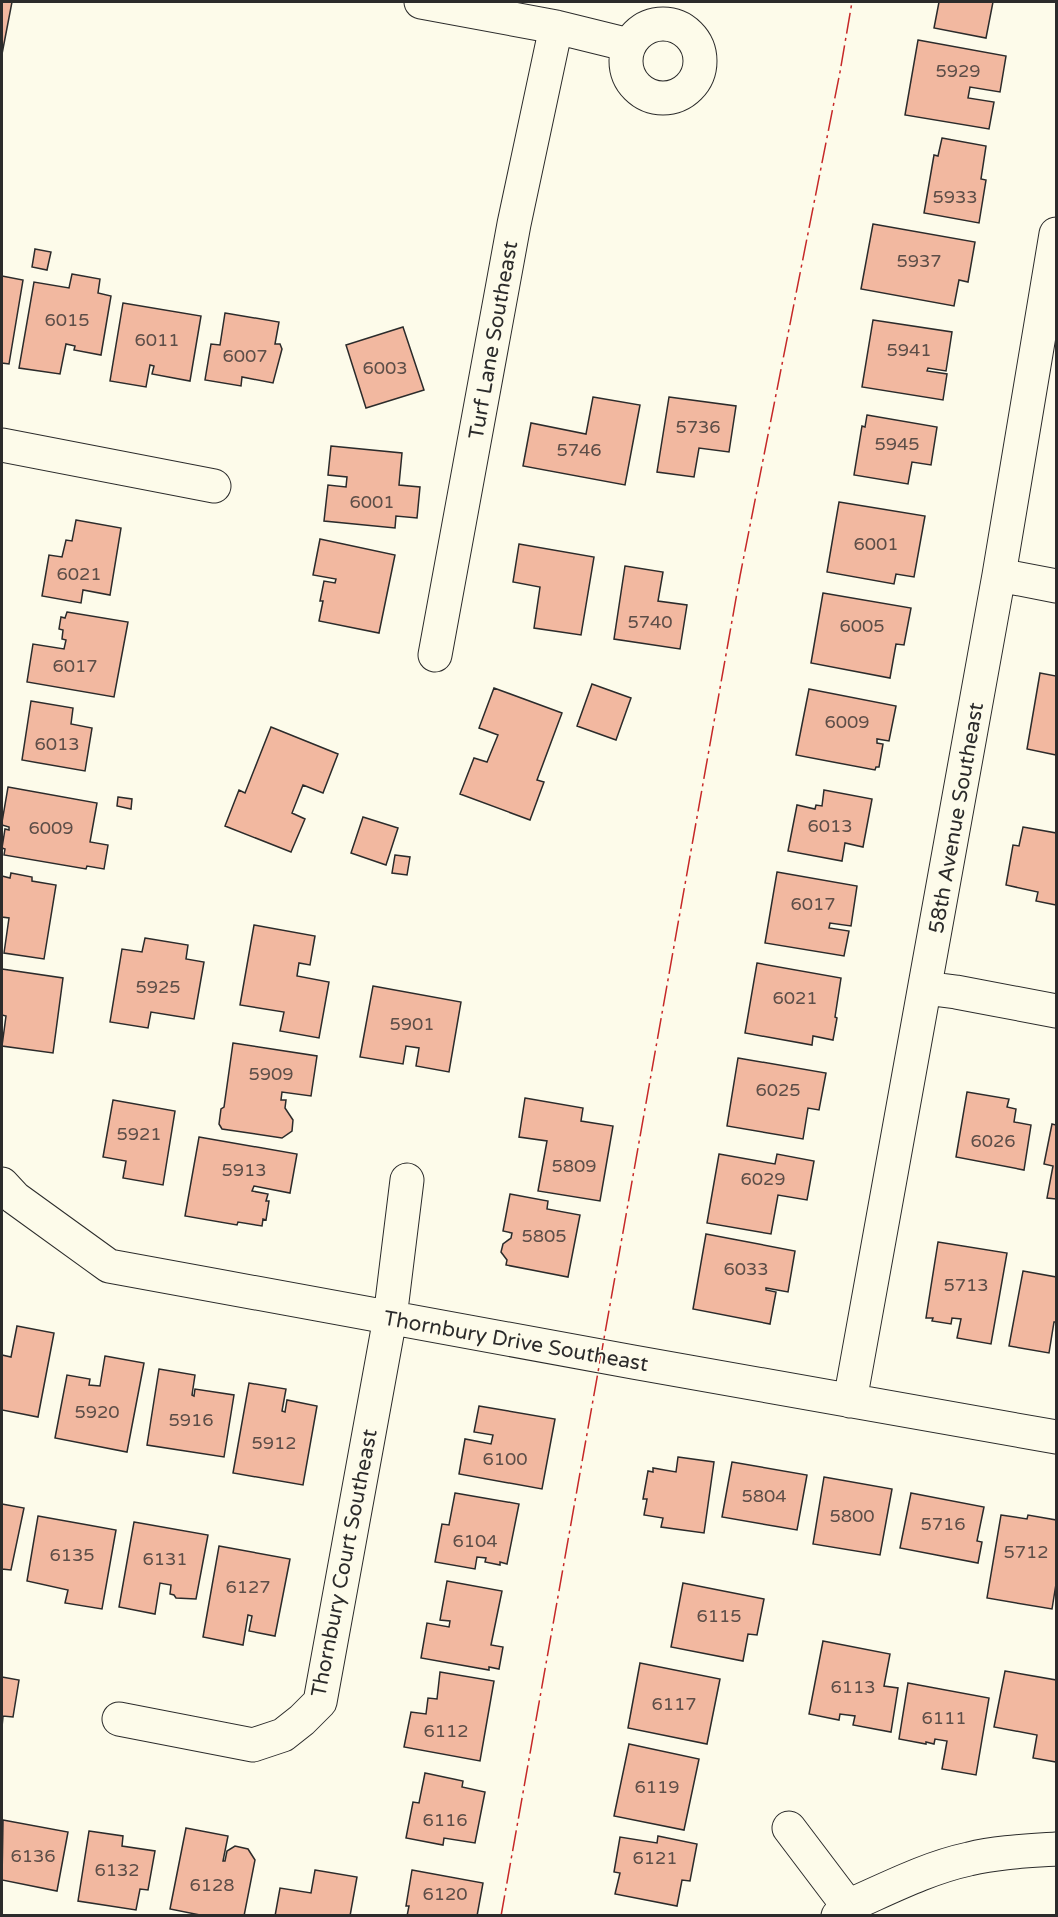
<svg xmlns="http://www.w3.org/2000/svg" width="1058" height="1917" font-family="'Varela Round',sans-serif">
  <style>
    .building { fill: #f2b8a0; stroke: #2b2b2b; stroke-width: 1.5 }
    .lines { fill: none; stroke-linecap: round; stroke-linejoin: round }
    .minor-casing { stroke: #2b2b2b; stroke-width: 35 }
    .minor { stroke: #fdfbea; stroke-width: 33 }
    .power { stroke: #c62828; stroke-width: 1.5; stroke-dasharray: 21 4.5 3 4.5; stroke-linecap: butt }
    .labels { text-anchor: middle; stroke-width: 4.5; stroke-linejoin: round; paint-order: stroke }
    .number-label { font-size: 18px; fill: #5d4e48 }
    .street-label { font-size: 21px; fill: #2b2b2b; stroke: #fdfbea }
  </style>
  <rect width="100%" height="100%" fill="#fdfbea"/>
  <path class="building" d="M2 2H12L2 54Z
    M939 2H993L986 38 934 28Z
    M918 40 1006 56 1000 92 970 87 968 98 994 102 989 129 905 115Z
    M942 138 986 146 981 179 986 180 979 223 924 213 934 155 938 156Z
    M873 224 975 242 968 282 959 280 954 306 861 289Z
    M35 249 51 252 47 270 32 267Z
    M72 274 100 279 98 293 111 296 101 355 74 350 75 346 66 344 60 374 19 368 34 282 69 288Z
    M2 276 23 280 9 364 2 363Z
    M123 303 201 316 190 381 152 374 154 366 150 365 146 387 110 381Z
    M225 313 279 322 275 344H280L282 349 273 383 242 377 241 386 205 380 211 344 220 345Z
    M873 320 952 332 946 371 928 368 927 371 947 374 943 400 862 387Z
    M403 327 424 390 366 408 346 345Z
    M593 397 640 405 625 485 523 466 531 423 586 434Z
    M669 397 736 406 729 452 699 448 694 477 657 472Z
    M867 415 937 427 931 465 912 462 908 484 854 475 862 426 865 427Z
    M331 446 402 453 399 485 420 487 417 518 396 516 395 528 324 521 328 485 346 487 347 477 328 475Z
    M839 502 925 516 914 577 896 574 894 584 827 572Z
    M76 520 121 528 110 595 83 590 81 603 42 596 49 555 62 557 66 540 72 541Z
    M320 539 395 555 379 633 319 621 323 601H320L324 581 335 583 336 579 313 575Z
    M519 544 594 557 581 635 534 628 540 587 513 582Z
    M625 566 663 572 658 601 687 605 680 649 614 639Z
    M823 593 911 608 904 645 896 644 890 678 811 663Z
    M67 612 128 622 114 697 27 682 33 644 64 649 66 640 62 639 63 630 59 629 61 617 65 618Z
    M1040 673 1056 676V755L1027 749Z
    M592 684 631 698 616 740 577 726Z
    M494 688 562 713 537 780 544 782 530 820 460 794 474 758 487 762 498 735 479 728Z
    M809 689 896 706 889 741 877 739V743L883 744 879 767H876L875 770 796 755Z
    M31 701 73 708 71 724 92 728 85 771 22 760Z
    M271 727 338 754 323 793 303 785 292 813 305 819 291 852 225 826 239 790 245 793Z
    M8 787 97 803 90 842 108 845 104 869 87 866 86 869 4 855 5 849 2 848 5 829 9 830V827L2 825V822Z
    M824 790 872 799 863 847 845 843 842 861 788 851 797 805 815 809 816 805 822 806Z
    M118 797 132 799 131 809 117 806Z
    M363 817 398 828 386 865 351 853Z
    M1023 827 1056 833V905L1036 901 1038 892 1006 885 1013 845 1019 846Z
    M395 855 410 857 407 875 392 873Z
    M777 872 857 886 851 926 830 923 829 928 849 931 844 956 765 943Z
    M11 873 32 877V881L56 885 44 959 4 953 9 918 2 917V876L10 878Z
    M254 925 315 936 310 965 299 963 297 976 329 982 319 1038 280 1031 284 1012 240 1005Z
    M145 938 188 945 186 959 204 962 194 1019 151 1012 148 1028 110 1022 122 949 142 952Z
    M757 963 841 978 835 1017 837 1018 833 1040 813 1036 812 1045 745 1033Z
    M2 969 63 978 53 1053 2 1046 6 1016 2 1015Z
    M373 986 461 1002 449 1072 416 1066 419 1048 406 1046 403 1064 360 1057Z
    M233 1043 317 1056 311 1096 282 1092 281 1100H286L285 1108 293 1120 292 1131 282 1138 222 1129 219 1124 221 1109 224 1107Z
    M738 1058 826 1073 819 1110 808 1108 803 1139 727 1126Z
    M967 1092 1009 1099 1007 1107 1016 1109 1014 1122 1031 1125 1024 1170 956 1157Z
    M525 1098 583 1108 581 1121 613 1126 600 1201 538 1191 547 1141 519 1137Z
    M113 1100 175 1111 163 1185 123 1178 126 1161 103 1157Z
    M1052 1124 1056 1125V1199L1047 1198 1053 1166 1044 1164Z
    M199 1137 297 1154 290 1193 254 1186 252 1191 268 1194 266 1201H269L266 1220 263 1219 262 1226 238 1222 237 1225 185 1216Z
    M719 1154 775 1164 777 1154 814 1161 807 1200 778 1195 771 1234 707 1223Z
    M510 1194 548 1201 547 1209 580 1215 568 1277 506 1265 507 1260 501 1252 503 1244 511 1238 512 1233 503 1231Z
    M706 1234 795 1251 788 1292 766 1288V1290L776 1292 770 1324 693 1309Z
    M938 1242 1007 1253 991 1344 957 1338 961 1319 952 1318 951 1324 932 1321 933 1318H926Z
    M1023 1271 1056 1277V1322H1054L1049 1353 1009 1346Z
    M17 1326 54 1333 38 1417 2 1410V1355L11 1357Z
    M105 1356 144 1363 127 1452 55 1438 67 1375 90 1379 89 1385 100 1386Z
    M159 1369 195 1375 192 1395 194 1396 195 1389 234 1395 224 1457 147 1445Z
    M249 1383 286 1389 282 1411 285 1412 287 1400 317 1406 303 1485 233 1473Z
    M479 1406 555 1419 542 1489 459 1474 465 1439 491 1444 493 1435 474 1432Z
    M678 1457 714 1462 704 1533 661 1527 663 1518 644 1515 647 1499H643L648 1471 653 1472V1468L676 1472Z
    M732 1462 807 1475 797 1530 722 1517Z
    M824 1477 892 1489 880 1555 813 1544Z
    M455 1493 519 1504 507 1564 500 1562V1565L485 1562 486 1558 477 1557 475 1569 435 1562 442 1524 449 1525Z
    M911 1493 984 1507 977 1541 982 1542 978 1563 900 1548Z
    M2 1504 24 1508 11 1570 2 1569Z
    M1001 1515 1027 1519 1028 1515 1056 1520V1584L1052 1609 987 1598Z
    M38 1516 116 1530 102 1609 65 1603 68 1590 27 1581Z
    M134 1522 208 1535 196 1599 176 1598 174 1595 170 1594 171 1585 160 1583 155 1614 119 1607Z
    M219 1546 290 1559 275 1636 249 1631 252 1616 248 1615 243 1645 203 1637Z
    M447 1581 502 1591 491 1645 503 1647 499 1669 489 1667V1670L421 1658 427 1623 449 1627 450 1621 440 1620Z
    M683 1583 764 1599 757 1635 748 1634 743 1661 671 1647Z
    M823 1641 890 1654 884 1686 898 1688 891 1732 853 1725 855 1716 840 1714 839 1720 809 1714Z
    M640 1663 720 1679 707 1744 628 1728Z
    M1005 1671 1056 1680V1762L1033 1758 1037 1735 994 1727Z
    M440 1672 494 1681 480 1761 404 1747 411 1712 426 1714 428 1698 437 1699Z
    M2 1677 19 1680 13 1717 3 1716 2 1727Z
    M908 1683 989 1698 976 1775 942 1769 947 1741 935 1739 934 1744 926 1742V1744L899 1739Z
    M629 1744 699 1759 684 1830 614 1816Z
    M425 1773 463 1781 462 1787 485 1792 475 1843 444 1838 443 1845 406 1838 413 1802 419 1803Z
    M3 1820 68 1832 57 1891 2 1880Z
    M186 1828 228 1836 223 1861H225L227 1851 235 1846 248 1849 255 1860 244 1916H205L170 1909Z
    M89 1831 123 1836 122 1846 155 1851 148 1890 140 1889 136 1910 78 1901Z
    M658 1836 697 1844 690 1881 682 1880 677 1906 615 1894 620 1873 614 1872 620 1837 657 1843Z
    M315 1870 357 1877 350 1916H275L280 1888 311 1893Z
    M412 1870 483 1883 477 1916H407L409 1906H406Z"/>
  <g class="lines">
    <defs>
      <path id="minor" d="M421 2 556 27 629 45
        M626 61a37 37 0 1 1 74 0a37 37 0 1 1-74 0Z
        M2 445 214 486
        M999 575 1056 586
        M435 655 514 224 556 27
        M925 988 956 992 1056 1011
        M2 1184 15 1198 109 1266 633 1362 1056 1437
        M850 1401 999 575 1056 234
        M119 1719 253 1745 283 1735 302 1720 320 1702 390 1318 407 1180
        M789 1828 848 1906
        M838 1916 848 1906C887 1889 927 1868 969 1859 998 1852 1027 1851 1056 1849"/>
    </defs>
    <use href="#minor" class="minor-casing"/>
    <use href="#minor" class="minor"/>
    <path class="power" d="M501 1916 740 576 840 72 852 2"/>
  </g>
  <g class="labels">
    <g class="number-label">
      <text x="958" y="77">5929</text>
      <text x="955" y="203">5933</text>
      <text x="919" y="267">5937</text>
      <text x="67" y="326">6015</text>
      <text x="157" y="346">6011</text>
      <text x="909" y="356">5941</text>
      <text x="245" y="362">6007</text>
      <text x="385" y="374">6003</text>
      <text x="698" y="433">5736</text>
      <text x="897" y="450">5945</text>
      <text x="579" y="456">5746</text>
      <text x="372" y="508">6001</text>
      <text x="876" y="550">6001</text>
      <text x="79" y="580">6021</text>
      <text x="650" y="628">5740</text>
      <text x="862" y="632">6005</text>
      <text x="75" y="672">6017</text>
      <text x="847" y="728">6009</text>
      <text x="57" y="750">6013</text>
      <text x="830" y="832">6013</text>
      <text x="51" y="834">6009</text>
      <text x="813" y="910">6017</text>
      <text x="158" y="993">5925</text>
      <text x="795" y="1004">6021</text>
      <text x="412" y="1030">5901</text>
      <text x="271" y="1080">5909</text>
      <text x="778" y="1096">6025</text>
      <text x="139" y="1140">5921</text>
      <text x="993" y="1147">6026</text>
      <text x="574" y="1172">5809</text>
      <text x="244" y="1176">5913</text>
      <text x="763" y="1185">6029</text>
      <text x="544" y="1242">5805</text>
      <text x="746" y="1275">6033</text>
      <text x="966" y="1291">5713</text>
      <text x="97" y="1418">5920</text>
      <text x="191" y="1426">5916</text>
      <text x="274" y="1449">5912</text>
      <text x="505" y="1465">6100</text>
      <text x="764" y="1502">5804</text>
      <text x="852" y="1522">5800</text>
      <text x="943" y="1530">5716</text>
      <text x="475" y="1547">6104</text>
      <text x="1026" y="1558">5712</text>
      <text x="72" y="1561">6135</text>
      <text x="165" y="1565">6131</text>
      <text x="248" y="1593">6127</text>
      <text x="719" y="1622">6115</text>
      <text x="853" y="1693">6113</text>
      <text x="674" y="1710">6117</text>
      <text x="944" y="1724">6111</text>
      <text x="446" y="1737">6112</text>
      <text x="657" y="1793">6119</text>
      <text x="445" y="1826">6116</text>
      <text x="33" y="1862">6136</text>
      <text x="655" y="1864">6121</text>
      <text x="117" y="1876">6132</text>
      <text x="212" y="1891">6128</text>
      <text x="445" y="1900">6120</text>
    </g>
    <g class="street-label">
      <text transform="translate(493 340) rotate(-80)" y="7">Turf Lane Southeast</text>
      <text transform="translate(956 818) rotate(-80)" y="7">58th Avenue Southeast</text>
      <text transform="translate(516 1341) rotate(10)" y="7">Thornbury Drive Southeast</text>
      <text transform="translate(344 1563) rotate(-79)" y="7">Thornbury Court Southeast</text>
    </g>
  </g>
  <rect width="1058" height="1917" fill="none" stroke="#2b2b2b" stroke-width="6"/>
</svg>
